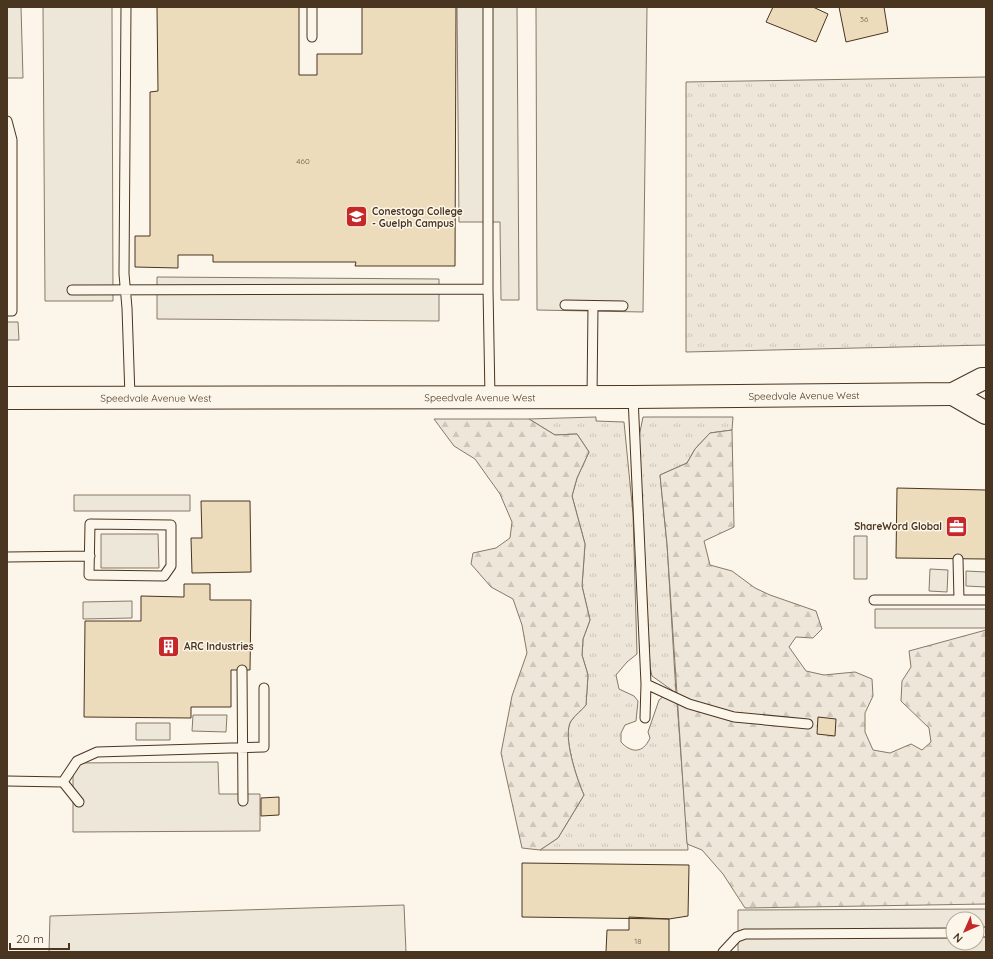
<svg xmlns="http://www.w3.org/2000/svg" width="993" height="959" font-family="Quicksand,sans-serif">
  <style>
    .grass { fill: url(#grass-tufts); stroke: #887966 }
    .forest { fill: url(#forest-firs); stroke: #887966 }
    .parking { fill: #ede7d9; stroke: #887966; fill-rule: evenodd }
    .building { fill: #ecdcbc; stroke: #4a3520 }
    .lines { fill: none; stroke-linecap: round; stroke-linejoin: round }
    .lane-casing { stroke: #4a3520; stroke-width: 11 }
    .secondary-casing { stroke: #4a3520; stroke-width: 24 }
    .lane { stroke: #fbf6e9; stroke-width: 9 }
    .secondary { stroke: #fbf6e9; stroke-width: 22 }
    .labels { text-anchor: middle; stroke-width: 3; stroke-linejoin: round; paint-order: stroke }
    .number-label { font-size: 8px; fill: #725f47 }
    .poi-label { font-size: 10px; font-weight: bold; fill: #4a3520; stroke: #fbf6e9; text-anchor: start }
    .street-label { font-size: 10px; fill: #4a3520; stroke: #fbf6e9 }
  </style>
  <defs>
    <pattern id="grass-tufts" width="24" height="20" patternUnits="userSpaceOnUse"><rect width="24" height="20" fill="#ede6d9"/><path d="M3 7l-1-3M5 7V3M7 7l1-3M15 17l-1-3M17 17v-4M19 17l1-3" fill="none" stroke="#cdc6ba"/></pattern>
    <pattern id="forest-firs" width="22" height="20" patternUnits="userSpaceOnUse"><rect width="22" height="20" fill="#ede6d9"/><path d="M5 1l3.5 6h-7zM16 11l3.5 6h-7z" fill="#cdc6ba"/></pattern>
  </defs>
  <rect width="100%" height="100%" fill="#fbf6e9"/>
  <path class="grass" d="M986 77V345L686 352V82Z
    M596 417V421L624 422 633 514 637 654 627 662 616 675 619 689 634 696 638 701 636 721 625 725 621 733V742C631 753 643 754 650 738L648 732 659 700 664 696 677 702 688 850H540L558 838 584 795C577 780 562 735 571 721 575 715 582 710 586 705L588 675 582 655 583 639 590 620 582 586 585 544 572 496 577 478 589 452 577 434 555 435 529 419Z
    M643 417H733L732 430 710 433 695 449 687 463 660 475 667 544 676 693 652 676 650 667 639 437Z"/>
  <path class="forest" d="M434 419H529L555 435 577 434 589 452 577 478 572 496 585 544 582 586 590 620 583 639 582 655 588 675 586 705C582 710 575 715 571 721 562 735 577 780 584 795L558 838 540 850 522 848 501 753 512 696 527 653 522 625 513 599 491 587 471 564 473 553 496 548 510 538 512 522 500 494 475 459 454 446Z
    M732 430 734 527 704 541 710 565 732 571 755 588 770 595 816 611 822 629 813 638 796 637 789 647 806 671 824 675 855 672 872 679 873 696 865 713V732L873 750 890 753 911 744 922 750 931 742 929 728 901 701 902 681 911 667 909 651 986 630V904L745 908 723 874 702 850 687 844 667 544 660 475 687 463 695 449 710 433Z"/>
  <path class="parking" d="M7 7H21L23 78H7Z
    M43 7H112L113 301H45Z
    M457 7H517L519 300H501L500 222H459Z
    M536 7H647L643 312 537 310Z
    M157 277 439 279V321L157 319Z
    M7 322H18L19 340H7Z
    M74 495H190V511H74Z
    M101 534H158L159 568H101Z
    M854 536H867V579H854Z
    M930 569 948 570 947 592 929 591Z
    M966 571 986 572V587L966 586Z
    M132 601V618L83 619V602Z
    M875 609H986V628H875Z
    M193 715H227L226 732 192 731Z
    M136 723H170V740H136Z
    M218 762 219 794H260V831L73 832V763Z
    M404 905 406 952H49L50 916Z
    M986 909V952H738V910ZM953 919H977V943H953Z"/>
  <path class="building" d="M157 7H299V75H317V54H362V7H456L455 266H355L356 262H213V255H178V268L135 267V236H150V92L158 91Z
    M773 7H813L828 14 816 42 766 22Z
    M839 7H884L888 32 846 42Z
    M897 488 986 490V559L896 558Z
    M201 501H250L251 572 192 573 191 538H202Z
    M184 584H210V600H251L250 670H231V707H191V718L84 717 85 621H141V596L184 597Z
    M818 717 836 719 835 736 817 734Z
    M279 797V815L261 816V798Z
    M522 863 689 865 688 916 669 919 522 917Z
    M629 917 669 919V952H606L607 930H629Z"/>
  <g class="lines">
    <defs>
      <path id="lane" d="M126 7 124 274 127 308 130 397
        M488 7V289L490 397
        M312 37V7
        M7 121 12 140V311H7
        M72 290 488 289
        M565 305 623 306
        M592 397 593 306
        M633 397 646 684 645 718
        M90 524 171 525V566L164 576 89 575Z
        M7 557 90 556
        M958 559 959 600
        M874 600H986
        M242 670 243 801
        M646 684 689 704 734 717 808 724
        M7 781 63 782 77 761 97 752 264 747V688
        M63 782 79 802
        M977 932H986
        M723 952 737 937 745 934 953 933"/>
      <g id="secondary">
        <path d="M953 394 986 413"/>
        <path id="s1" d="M7 398 633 397 953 394 982 379H986"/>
      </g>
    </defs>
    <use href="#lane" class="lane-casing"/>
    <use href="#secondary" class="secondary-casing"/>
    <use href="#lane" class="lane"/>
    <use href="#secondary" class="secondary"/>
  </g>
  <defs>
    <symbol id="university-square" viewBox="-11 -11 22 22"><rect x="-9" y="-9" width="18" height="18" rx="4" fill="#c62828" stroke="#fbf6e9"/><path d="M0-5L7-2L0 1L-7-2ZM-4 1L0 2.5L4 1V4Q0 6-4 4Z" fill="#fff"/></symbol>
    <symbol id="office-square" viewBox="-11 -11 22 22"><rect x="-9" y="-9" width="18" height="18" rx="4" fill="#c62828" stroke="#fbf6e9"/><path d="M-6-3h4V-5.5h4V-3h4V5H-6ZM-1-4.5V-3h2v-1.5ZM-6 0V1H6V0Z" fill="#fff"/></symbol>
    <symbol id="building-square" viewBox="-11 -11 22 22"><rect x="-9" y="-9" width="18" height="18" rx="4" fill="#c62828" stroke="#fbf6e9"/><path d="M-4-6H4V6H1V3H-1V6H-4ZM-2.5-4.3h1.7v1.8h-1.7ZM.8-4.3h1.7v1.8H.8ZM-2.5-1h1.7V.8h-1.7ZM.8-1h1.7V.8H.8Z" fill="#fff"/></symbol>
  </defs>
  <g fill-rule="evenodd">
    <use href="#university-square" x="344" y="204" width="25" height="25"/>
    <use href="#office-square" x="944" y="514" width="25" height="25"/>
    <use href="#building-square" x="156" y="634" width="25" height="25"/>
  </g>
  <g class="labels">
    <g class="number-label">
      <text x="864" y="22">36</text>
      <text x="303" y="164">460</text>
      <text x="638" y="944">18</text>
    </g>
    <g class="poi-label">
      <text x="372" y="215">Conestoga College<tspan x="372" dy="12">- Guelph Campus</tspan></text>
      <text x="942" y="530" text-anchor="end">ShareWord Global</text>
      <text x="184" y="650">ARC Industries</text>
    </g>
    <g class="street-label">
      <text dy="4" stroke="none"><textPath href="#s1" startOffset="797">Speedvale Avenue West</textPath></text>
      <text dy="4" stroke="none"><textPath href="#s1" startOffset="149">Speedvale Avenue West</textPath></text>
      <text dy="4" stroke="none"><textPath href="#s1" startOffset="473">Speedvale Avenue West</textPath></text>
    </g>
  </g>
  <rect width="993" height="959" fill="none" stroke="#4a3520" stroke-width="16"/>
  <g transform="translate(965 931) rotate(225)"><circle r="19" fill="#fbf6e9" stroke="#b4a999"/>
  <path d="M0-3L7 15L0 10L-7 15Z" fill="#c62828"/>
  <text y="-6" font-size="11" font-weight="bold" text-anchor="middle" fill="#4a3520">N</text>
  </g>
  <path d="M10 943v6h59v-6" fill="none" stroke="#4a3520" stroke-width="2"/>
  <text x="16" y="943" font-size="12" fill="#4a3520" stroke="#fbf6e9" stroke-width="3" paint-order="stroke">20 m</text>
</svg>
